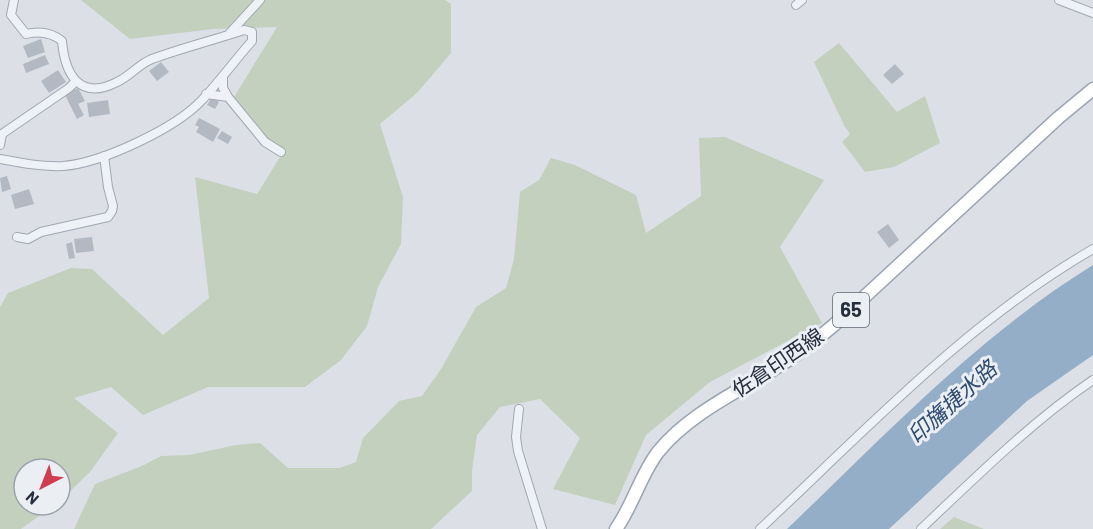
<svg xmlns="http://www.w3.org/2000/svg" width="1093" height="529" font-family="Barlow,'Noto Sans JP',sans-serif">
  <style>
    .green { fill: #c2d0bd }
    .water { fill: #95aec8 }
    .building { fill: #b3b9c3 }
    .lines { fill: none; stroke-linecap: round; stroke-linejoin: round }
    .minor-casing { stroke: #a1a7b0; stroke-width: 10 }
    .primary-casing { stroke: #9ba4b2; stroke-width: 15 }
    .minor { stroke: #eef1f5; stroke-width: 8 }
    .primary { stroke: #fff; stroke-width: 12 }
    .labels { text-anchor: middle; stroke-width: 6; stroke-linejoin: round; paint-order: stroke }
    .shield { fill: #ebeff4; stroke: #606874; stroke-width: 1.5 }
    .shield-label { font-size: 20px; font-weight: bold; fill: #252e3d }
    .street-label { font-size: 21px; fill: #252e3d; stroke: #ebeff4 }
    .water-label { font-size: 22px; font-style: italic; fill: #2f4c71; stroke: #ebeff4 }
  </style>
  <rect width="100%" height="100%" fill="#dce0e6"/>
  <path class="green" d="M81 0H445L451 4V53L417 93 380 124 403 197 401 244 378 287 367 326 341 360 305 387H208L143 415 111 387 74 398 118 433 90 472 60 501V469H24V505H54L21 529H0V307L8 293 71 268 92 269 163 335 209 298 195 177 257 194 280 157 234 97 277 27 213 29 130 39Z
    M839 43 897 112 925 96 940 143 894 167 865 172 842 142 850 134 844 125 814 62Z
    M725 137 824 180 780 247 822 323 710 382 646 435 615 505 553 489 580 438 540 399 500 407 477 435 472 471V491L431 529H74L95 484 142 466 161 456 189 455 236 445 260 443 288 468H340L356 462 363 438 399 401 422 396 441 369 476 307 506 288 514 259 520 192 539 180 551 158 575 165 636 195 646 233 701 196 699 138Z
    M954 517 984 529H940Z"/>
  <path class="water" d="M1093 265V355L1027 401 889 529H787C884 436 978 336 1093 265Z"/>
  <path class="building" d="M41 39 45 52 28 58 23 46Z
    M45 55 49 64 26 73 23 64Z
    M161 62 169 72 157 81 149 71Z
    M895 64 904 74 892 84 883 75Z
    M58 70 66 82 49 93 41 81Z
    M78 88 85 101 78 104 84 115 77 119 65 95Z
    M212 97 219 102 215 109 207 105Z
    M108 100 110 114 89 117 87 103Z
    M199 118 220 129 213 142 196 132 199 127 195 125Z
    M222 131 232 137 228 144 217 138Z
    M7 176 11 189 2 192 0 178Z
    M29 189 34 204 15 209 11 195Z
    M888 224 899 240 889 248 877 232Z
    M92 237 94 251 76 253 74 239Z
    M72 242 75 258 69 259 66 244Z"/>
  <g class="lines">
    <defs>
      <path id="minor" d="M1059 0 1093 13
        M796 5 802 0
        M228 35 260 0
        M223 78V88L228 97 265 142 281 152
        M206 94 228 97
        M0 145 2 134 69 88 75 82
        M0 159C21 163 42 167 63 166 102 163 176 128 202 100 220 81 235 60 252 41V32L244 30C214 40 182 48 152 59 139 64 130 76 117 82 80 101 65 75 62 41 51 32 39 31 26 34L11 15 14 0
        M17 237 28 239 41 232 108 217 112 211 113 206 108 187 104 156
        M519 409 516 437 518 451 542 529
        M760 529C866 430 967 322 1093 249
        M921 529C976 477 1030 423 1093 380"/>
      <path id="primary" d="M616 529C633 505 640 476 658 452 688 415 735 393 774 369 796 356 815 341 834 325L1058 118 1093 89"/>
    </defs>
    <use href="#minor" class="minor-casing"/>
    <use href="#primary" class="primary-casing"/>
    <use href="#minor" class="minor"/>
    <use href="#primary" class="primary"/>
  </g>
  <g class="labels">
    <rect class="shield" x="833" y="293" width="36" height="34" rx="4.5"/>
    <g class="shield-label">
      <text x="851" y="317">65</text>
    </g>
    <g class="street-label">
      <text transform="translate(778 363) rotate(-34)" y="7">佐倉印西線</text>
    </g>
    <g class="water-label">
      <text transform="translate(952 402) rotate(-42)" y="8">印旛捷水路</text>
    </g>
  </g>
  <g transform="translate(42 487) rotate(222)"><circle r="28" fill="#ebeff4" stroke="#9ca2ab" stroke-width="1.5"/>
  <path d="M0-4.5L10 22L0 15L-10 22Z" fill="#d03c52"/>
  <text y="-9" font-size="16" font-weight="bold" text-anchor="middle" fill="#252e3d">N</text>
  </g>
</svg>
